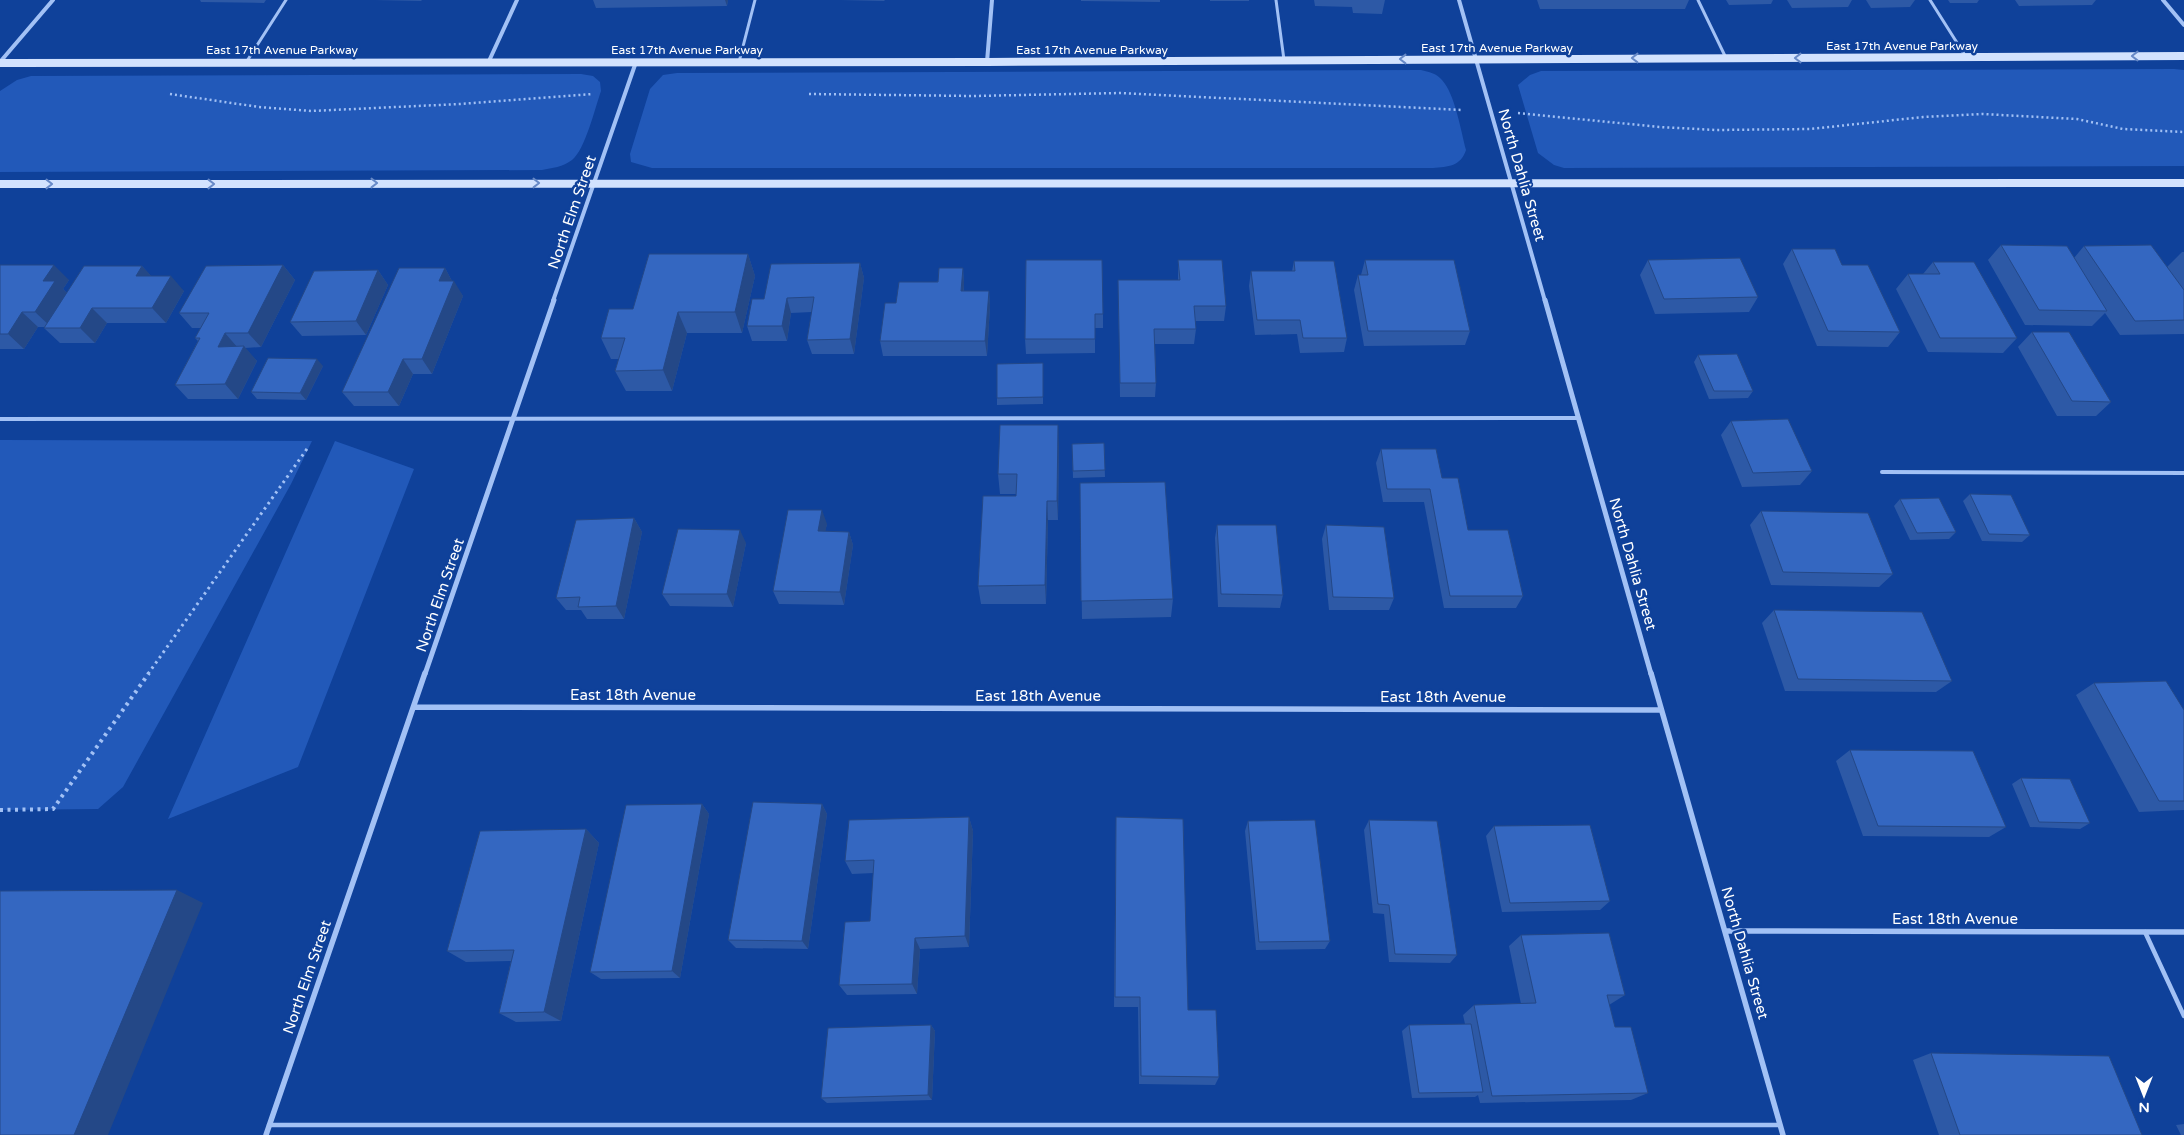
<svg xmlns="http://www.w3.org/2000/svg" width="2184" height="1135" font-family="'Varela Round',sans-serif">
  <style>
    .green { fill: #2259b9 }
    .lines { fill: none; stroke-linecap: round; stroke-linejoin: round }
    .path-far2 { stroke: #a2c1f5; stroke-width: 2.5; stroke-dasharray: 2 3; stroke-linecap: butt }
    .path-far1 { stroke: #a2c1f5; stroke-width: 3; stroke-dasharray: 2.5 4; stroke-linecap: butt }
    .path { stroke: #a2c1f5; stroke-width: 4; stroke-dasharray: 3 4.5; stroke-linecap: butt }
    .lane-far2 { stroke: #a2c1f5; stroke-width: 3 }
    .lane-far1 { stroke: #a2c1f5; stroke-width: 4 }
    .lane { stroke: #a2c1f5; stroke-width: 4.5 }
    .street-far2 { stroke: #a2c1f5; stroke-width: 4 }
    .street-far1 { stroke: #a2c1f5; stroke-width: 5 }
    .street { stroke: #a2c1f5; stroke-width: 5.5 }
    .secondary { stroke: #d2e2fe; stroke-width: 8 }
    .wall { fill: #2d59a6 }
    .shaded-wall { fill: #244887 }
    .building { fill: #3467c1; stroke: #244887 }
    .oneway { stroke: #6789c7 }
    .labels { text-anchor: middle; stroke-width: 5; stroke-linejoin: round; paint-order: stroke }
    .far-street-label { font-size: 12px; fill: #fff; stroke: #0f419a }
    .street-label { font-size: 15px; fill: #fff; stroke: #0f419a }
  </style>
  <rect width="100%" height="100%" fill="#0f419a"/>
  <path class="green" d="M2174 69 2184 70V166L1564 168 1554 165 1538 153 1518 85 1530 75 1541 71Z
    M1421 70C1429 72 1436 73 1442 80 1455 94 1461 131 1466 150 1461 166 1448 167 1433 168H652L631 162 630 154 650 89 663 75 677 73Z
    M581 74 593 76 600 82 601 91C595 108 585 150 572 160 563 167 552 168 542 170L0 172V91L17 80 31 76Z
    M0 440 312 441 291 484 123 787 98 809 0 810Z
    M335 441 414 469 298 767 168 819Z"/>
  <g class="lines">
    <path class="path-far2" d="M170 94 259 107 311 111 460 104 593 94
      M809 94 973 96 1121 93 1462 110
      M1518 113 1659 127 1716 130 1810 129 1923 117 1982 114 2077 119 2123 129 2184 132"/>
    <path class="path-far1" d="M148 674 309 446"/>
    <path class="path" d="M0 810 53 809 149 673"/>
    <path class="lane-far2" d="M1276 0 1284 60
      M1698 0 1726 58
      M1930 0 1966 57
      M247 61 286 0
      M739 62 755 0"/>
    <path class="lane-far1" d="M0 419 1578 418
      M1882 472 2184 473"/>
    <path class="lane" d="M2145 932 2184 1016
      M269 1125H1780"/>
    <path class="street-far2" d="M1459 0 1545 301
      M2163 0 2184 25
      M489 61 517 0
      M0 62 53 0
      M987 62 992 0
      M553 301 636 62"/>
    <path class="street-far1" d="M1545 300 1651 674
      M425 674 554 300"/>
    <path class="street" d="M1651 673 1783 1135
      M415 707 1661 710
      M1726 931 2184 932
      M266 1135 425 673"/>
    <path class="secondary" d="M0 63 987 62 2184 56
      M0 184 2184 183"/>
  </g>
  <path class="wall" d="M200 0H266L264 3 201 2Z
    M374 0H422L421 1Z
    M593 0H728L727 6 596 8Z
    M840 0H885L884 1Z
    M1081 0H1160V2L1081 1Z
    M1210 0H1249V1H1210Z
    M1314 0H1385L1382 14 1353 13 1352 7 1315 6Z
    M1537 0H1689L1685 9H1540Z
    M1726 0H1773L1771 4 1729 5Z
    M1787 0H1852L1848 7 1792 8Z
    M1866 0H1915L1910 7 1871 8Z
    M1948 0H1979L1977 3H1950Z
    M2015 0H2096L2092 5 2019 6Z
    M2001 245 2074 258 2084 246 2167 267 2182 252H2184V334L2120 335 2105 313 2092 326 2025 325 1988 260Z
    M1792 249 1842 265 1900 332 1888 347 1817 346 1783 264Z
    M748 254 755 276 742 333H687L672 391H626L615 371 619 359H611L601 338 633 309Z
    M1026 260 1103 314V328H1095V353L1026 354 1025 339Z
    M1178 260 1226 306 1224 321H1195L1196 329 1194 344H1155L1156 383 1155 397H1120L1118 280H1178Z
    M1365 260 1470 331 1465 345 1364 346 1354 290 1358 275H1361Z
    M1648 260 1758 297 1749 312 1655 314 1640 275Z
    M1294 261 1347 338 1344 352 1300 353 1297 334 1255 335 1249 286 1251 271H1292Z
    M1933 262 2017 338 2003 353 1928 352 1896 289 1908 274H1923Z
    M860 263 864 278 854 354H812L807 340 812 312 791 313 787 341H752L747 326 764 299Z
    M0 265 69 280 63 289 67 293 142 266 151 276 184 291 166 323H107L95 343H60L44 328 45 327H38L24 349H0Z
    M283 265 295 280 261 347 245 348 257 361 238 399H188L175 385 198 341 195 338 201 328H192L179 313Z
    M445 268 452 281 463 296 432 374H413L399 406H354L342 392Z
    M963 268 964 283V291H989L990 306 987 356H883L880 341 896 303Z
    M378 270 388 285 366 335 302 336 290 322Z
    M2032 332 2111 402 2096 416H2057L2018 347Z
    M1698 355 1753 391 1748 398 1709 399 1694 362Z
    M1043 363V404L997 405V398Z
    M323 366 306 400 257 399 251 392Z
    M1731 421 1812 471 1800 485 1742 487 1721 435Z
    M1104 443 1105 477 1073 478 1072 444Z
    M1059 445 1058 520H1048L1046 604H981L978 586 1016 496V494H1000L998 474Z
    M1381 449 1442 478 1468 530 1523 596 1516 608H1444L1424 502H1383L1376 463Z
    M1080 483 1173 599 1171 617 1082 619Z
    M1970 494 2030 535 2022 542 1982 541 1963 501Z
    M1900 499 1956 532 1949 539 1910 540 1894 506Z
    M1761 511 1893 574 1879 587 1771 585 1750 525Z
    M634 518 642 532 624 619H587L581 610H566L556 598Z
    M827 524 825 531 849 532 853 545 844 605 779 604 773 591Z
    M1217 525 1283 595 1280 608 1218 607 1215 538Z
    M1326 525 1394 598 1389 610H1329L1322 539Z
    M746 543 733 607 670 606 662 594Z
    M1774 610 1952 681 1936 692 1785 691 1762 623Z
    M2094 683 2184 710V810L2139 812 2076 695Z
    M1850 750 2006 827 1989 837 1863 836 1836 761Z
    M2021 778 2090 823 2080 829 2030 827 2012 784Z
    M702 804 709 814 680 978 601 979 590 972Z
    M822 804 827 814 808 949 736 948 728 940Z
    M969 817 973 831 969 947 920 949 917 994 847 995 839 985 870 921 874 873 852 874 845 861Z
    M1116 817 1188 1010 1219 1077 1215 1085 1139 1084 1138 1007H1114Z
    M1369 820 1457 955 1450 963 1389 962 1384 914 1373 913 1364 830Z
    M1248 821 1330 941 1325 949 1256 950 1245 831Z
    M1494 826 1610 901 1600 910 1502 912 1486 836Z
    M586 829 599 843 561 1021 516 1022 499 1013 511 961 466 962 447 951Z
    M1521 935 1625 995 1609 1005 1615 1027 1648 1093 1631 1100 1480 1103 1478 1095 1475 1097 1412 1098 1402 1031 1409 1025 1465 1024 1463 1015 1474 1005 1521 1004 1509 946Z
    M931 1025 935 1031 932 1100 827 1103 821 1098Z
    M1931 1053 2142 1135H1939L1913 1060Z
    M2184 1124V1135H2181L2176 1125Z"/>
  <path class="shaded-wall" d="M725 0H728L727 6Z
    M748 254 755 276 742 333 735 312Z
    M860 263 864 278 854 354 850 339Z
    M54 265 69 280 63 289 70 296 50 326 35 312 43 281Z
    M283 265 295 280 261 347 248 333Z
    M142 266 156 281 136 276Z
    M445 268 453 283 454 281 463 296 432 374 422 359 439 281Z
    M963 268 964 283 963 306 961 291Z
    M378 270 388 285 366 335 356 321Z
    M171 276 184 291 166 323 152 308Z
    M989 291 990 306 987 356 985 341Z
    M787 298 791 313 787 341 782 326Z
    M92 308 107 323 95 343 80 328Z
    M22 312 38 327 24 349 8 334Z
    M678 312 687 333 672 391 663 370Z
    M225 333 238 348 218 347Z
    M244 346 257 361 238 399 225 384Z
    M317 359 323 366 306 400 300 393Z
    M403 359 413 374 399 406 388 392Z
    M1058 425 1059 445 1058 520 1057 501Z
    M1047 501 1048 520 1046 604 1045 585Z
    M822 510 827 524 823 544 818 531Z
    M634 518 642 532 624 619 616 606Z
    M740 530 746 543 733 607 727 594Z
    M849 532 853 545 844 605 840 592Z
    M702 804 709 814 680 978 672 971Z
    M822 804 827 814 808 949 802 941Z
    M969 817 973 831 969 947 965 936Z
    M586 829 599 843 561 1021 544 1012Z
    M177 890 203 903 108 1135H74Z
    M915 938 920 949 917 994 912 984Z
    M931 1025 935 1031 932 1100 928 1095Z"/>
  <path class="building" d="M2001 245 2067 246 2107 311 2039 310Z
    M2151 245 2184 290V320L2135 321 2084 246Z
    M1792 249H1835L1842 265H1868L1900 332 1828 331Z
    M649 254H748L735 312H678L663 370 615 371 625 338H601L609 309H633Z
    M1740 258 1758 297 1664 299 1648 260Z
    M1026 260H1102L1103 314H1095V339H1025Z
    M1178 260H1222L1226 306H1194L1196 329H1154L1156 383H1120L1118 280H1180Z
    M1365 260H1454L1470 331H1368L1358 275H1368Z
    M1294 261H1334L1347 338H1303L1300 320H1257L1251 271H1295Z
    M1933 262H1974L2017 338H1940L1908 274H1940Z
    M860 263 850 339 807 340 814 297 787 298 782 326H747L752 299H764L771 264Z
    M0 265H54L43 281H55L35 312H22L8 334H0Z
    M283 265 248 333H225L218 347 244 346 225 384 175 385 200 338H195L209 313H179L206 266Z
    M84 266H142L136 276H171L152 308H92L80 328H44Z
    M399 268H445L439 281H454L422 359H403L388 392H342Z
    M939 268H963L961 291H989L985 341H880L885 303H896L899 282H938Z
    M378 270 356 321 290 322 314 271Z
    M2032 332H2069L2111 402 2072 401Z
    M1737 354 1753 391H1714L1698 355Z
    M268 358 317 359 300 393 251 392Z
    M1043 363V397L997 398V364Z
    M1788 419 1812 471 1753 473 1731 421Z
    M1000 425H1058L1057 501H1047L1045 585 978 586 983 496H1016L1017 474H998Z
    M1104 443 1105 470 1073 471 1072 444Z
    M1381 449H1436L1442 478H1458L1468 530H1508L1523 596H1450L1430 489H1387Z
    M1165 482 1173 599 1081 601 1080 483Z
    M1970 494 2011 495 2030 535 1989 534Z
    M1939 498 1956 532 1917 533 1900 499Z
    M788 510H822L818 531 849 532 840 592 773 591Z
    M1761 511 1868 513 1893 574 1783 572Z
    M634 518 616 606 578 607 580 597 556 598 576 520Z
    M1217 525H1276L1283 595 1221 594Z
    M1326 525 1384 527 1394 598 1333 597Z
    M678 529 740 530 727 594H662Z
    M1774 610 1922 612 1952 681 1798 679Z
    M2166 681 2184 710V801H2159L2094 683Z
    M1850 750 1973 751 2006 827 1878 826Z
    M2021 778 2070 779 2090 823 2039 822Z
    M753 802 822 804 802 941 728 940Z
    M702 804 672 971 590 972 626 805Z
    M969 817 965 936 915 938 912 984 839 985 845 922 870 921 874 860 845 861 849 820Z
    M1116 817 1183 819 1188 1010H1216L1219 1077 1141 1076 1140 997H1115Z
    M1315 820 1330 941 1259 942 1248 821Z
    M1369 820 1437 821 1457 955 1395 954 1389 905 1378 904Z
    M1590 825 1610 901 1510 903 1494 826Z
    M586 829 544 1012 499 1013 514 950 447 951 480 831Z
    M177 890 74 1135H0V891Z
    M1609 933 1625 995H1607L1615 1027H1631L1648 1093 1492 1096 1474 1005 1536 1003 1521 935Z
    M1471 1024 1483 1092 1419 1093 1409 1025Z
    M931 1025 928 1095 821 1098 828 1028Z
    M1931 1053 2109 1056 2142 1135H1960Z"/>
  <defs><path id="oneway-chevron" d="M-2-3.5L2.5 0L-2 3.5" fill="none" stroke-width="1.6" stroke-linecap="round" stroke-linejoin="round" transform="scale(1.25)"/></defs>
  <g class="oneway">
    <use href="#oneway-chevron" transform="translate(2135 56) rotate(180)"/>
    <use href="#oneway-chevron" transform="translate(1635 58) rotate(180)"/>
    <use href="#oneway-chevron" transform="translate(1798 58) rotate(180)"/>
    <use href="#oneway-chevron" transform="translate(1403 59) rotate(180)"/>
    <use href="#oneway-chevron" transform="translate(374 183)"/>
    <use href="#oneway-chevron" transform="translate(536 183)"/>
    <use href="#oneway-chevron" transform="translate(49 184)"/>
    <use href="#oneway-chevron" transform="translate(211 184)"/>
  </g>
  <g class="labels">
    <g class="far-street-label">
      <text x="1902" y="50">East 17th Avenue Parkway</text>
      <text x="1497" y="52">East 17th Avenue Parkway</text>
      <text x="282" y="54">East 17th Avenue Parkway</text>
      <text x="687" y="54">East 17th Avenue Parkway</text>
      <text x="1092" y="54">East 17th Avenue Parkway</text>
    </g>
    <g class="street-label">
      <text transform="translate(1522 175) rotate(74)" y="5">North Dahlia Street</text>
      <text transform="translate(572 212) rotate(-71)" y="5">North Elm Street</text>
      <text transform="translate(1633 564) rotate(74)" y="5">North Dahlia Street</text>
      <text transform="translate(440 595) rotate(-71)" y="5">North Elm Street</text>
      <text x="633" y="700">East 18th Avenue</text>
      <text x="1038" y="701">East 18th Avenue</text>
      <text x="1443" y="702">East 18th Avenue</text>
      <text x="1955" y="924">East 18th Avenue</text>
      <text transform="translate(1745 953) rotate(74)" y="5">North Dahlia Street</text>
      <text transform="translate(307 977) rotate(-71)" y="5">North Elm Street</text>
    </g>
  </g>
  <g transform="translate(2144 1095) rotate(180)" stroke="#0f419a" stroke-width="4" paint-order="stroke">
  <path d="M0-4L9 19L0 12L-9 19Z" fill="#ffffff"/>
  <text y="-8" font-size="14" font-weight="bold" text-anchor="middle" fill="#ffffff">N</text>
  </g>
</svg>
